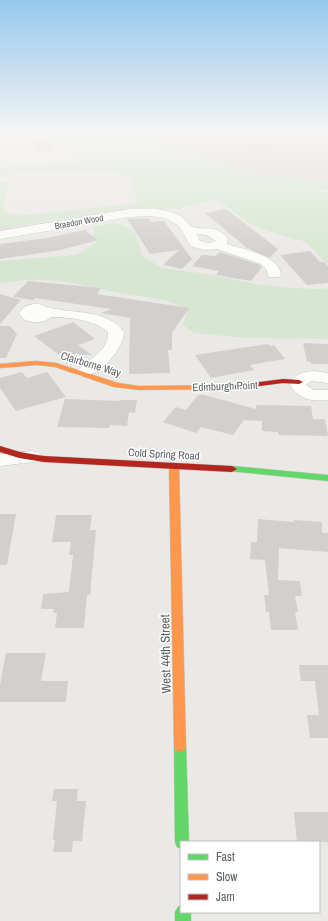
<svg xmlns="http://www.w3.org/2000/svg" width="328" height="921" font-family="'Archivo Narrow',sans-serif">
  <style>
    .education { fill: #dedbd5 }
    .green { fill: #d7e6d1 }
    .building { fill: #d1d0cf }
    .lines { fill: none; stroke-linecap: round; stroke-linejoin: round }
    .street-casing { stroke: #c7c7c6; stroke-width: 1 }
    .fast-casing { stroke: #c7c8c7; stroke-width: 1 }
    .slow-casing { stroke: #c7c8c7; stroke-width: 1 }
    .jam-casing { stroke: #c7c8c7; stroke-width: 1 }
    .street { fill: #fcfcfb; fill-rule: evenodd }
    .fast { fill: #63d668; fill-rule: evenodd }
    .slow { fill: #ff974d; fill-rule: evenodd }
    .jam { fill: #b3261e; fill-rule: evenodd }
    .labels { text-anchor: middle; stroke-width: 3; stroke-linejoin: round; paint-order: stroke }
    .far-street-label { font-size: 9px; fill: #5b6063; stroke: #fff }
    .street-label { font-size: 11px; fill: #5b6063; stroke: #fff }
    .near-street-label { font-size: 13px; fill: #5b6063; stroke: #fff }
  </style>
  <rect width="100%" height="100%" fill="#ebe9e6"/>
  <path class="education" d="M128 132H328V180L256 176 158 144Z"/>
  <path class="green" d="M30 132H128L158 144 256 176 328 180V190L307 191 328 192V264L305 242 274 233 247 222 226 206 214 200 179 209H151L58 219 0 230V182H6L9 186 3 205 9 213 27 215 138 203 136 196 131 187 133 179 113 173H83L57 170H36L0 176V168L75 161 79 158 50 137Z
    M112 223C138 227 136 233 142 256L162 268 207 274 255 284 289 288 321 289 328 288V339L246 338 194 333 183 325 187 311C171 297 139 297 119 293 95 288 71 281 46 280 30 279 16 281 0 283V261L77 255 96 242 93 235 94 227Z"/>
  <path class="building" d="M250 132H280L275 154 247 152Z
    M39 137 45 138 54 148 42 154 38 151 31 142Z
    M226 209 278 249 270 258 247 248 205 213Z
    M148 218 151 222 164 221 192 259 182 269 163 265 179 250 150 254 127 219Z
    M85 230 98 240 60 250 0 259V244L47 238Z
    M310 251 320 262H324L328 266V283L307 285 280 255Z
    M220 252 260 265 262 267 251 281 216 275 219 271 192 266 202 255 216 256Z
    M28 281 101 288 97 294 189 308 172 333V350H168L170 373 129 374 130 318 101 313 111 309 35 298 34 300 13 297Z
    M0 294 21 300 0 324Z
    M73 322 95 339 78 345 92 355 58 354 34 336Z
    M0 326H10L17 334 6 358H0Z
    M303 343 328 344V364H311L310 361 307 362Z
    M268 344 270 346 274 345 285 359 250 365 254 370 211 378 195 355Z
    M22 372 27 378 47 372 66 397 16 411 0 388V378Z
    M198 395H204L256 409V405L311 406 313 419H325L328 436 278 435V432L262 431V421L244 420 233 435 201 427 196 433 163 422 176 407 186 410Z
    M65 399 120 401V400H137L135 413 129 412 127 426 110 425 109 428 57 427Z
    M0 514H16L7 565H0Z
    M56 515H92L90 530H96L90 595H87L84 628H55L57 613H53L54 609H41L43 594 69 592 73 555H69L71 542H52Z
    M258 519 294 522V520L322 522V533H328V552L279 548 278 580 300 581 302 596H295L298 612H295L298 630H271L269 612H266L264 595H269L265 560 250 559 251 542H257Z
    M6 653H46L41 681H68L66 702H0V685Z
    M299 665H328V738H310L307 715H319L315 681H301Z
    M54 789H78L77 801H86L82 841H73L72 852H53L55 840H53L57 801H52Z
    M294 812H328V842H297Z"/>
  <g class="lines">
    <defs>
      <path id="street" d="M130 209C147 208 167 208 182 217 186 220 188 224 191 226 200 232 216 222 228 239L227 244C244 250 277 254 281 274L279 277H269L266 269 261 264 217 249 205 250 193 247 188 242 180 227 173 222 165 218 150 216 130 217 0 239V231ZM197 234 207 235 216 241C210 244 205 243 199 240Z
        M33 304C40 303 45 307 51 308 75 314 108 309 124 332 124 350 95 381 77 376L75 373 77 370C90 360 109 350 108 332 95 320 69 317 51 317 43 324 32 323 23 319L19 313 24 307Z
        M314 371 328 373V383L311 381 306 385 314 390H328V400C312 402 298 399 290 385 294 374 302 372 314 371Z
        M33 451 40 453 42 457 40 461 0 466V454Z"/>
      <path id="fast" d="M232 466 328 475V481L229 471 227 469 229 467Z
        M180 740 185 742 186 746 189 842H181V849L177 847 175 842 174 746 175 742Z
        M181 905V912H191V921H175V912L178 907Z"/>
      <path id="slow" d="M37 361 56 363 118 383 139 386 235 385 239 387 235 389 139 390 114 387 55 367 37 365 0 368V364Z
        M174 463 179 466 186 746 185 750 180 752 175 750 174 746 169 466Z"/>
      <path id="jam" d="M283 379 299 380 303 382 299 384 283 383 235 389 231 387 235 385Z
        M0 446 20 452 44 456 232 466 237 469 232 472 44 462 19 458 0 452Z"/>
    </defs>
    <use href="#street" class="street-casing"/>
    <use href="#fast" class="fast-casing"/>
    <use href="#slow" class="slow-casing"/>
    <use href="#jam" class="jam-casing"/>
    <use href="#street" class="street"/>
    <use href="#fast" class="fast"/>
    <use href="#slow" class="slow"/>
    <use href="#jam" class="jam"/>
  </g>
  <linearGradient id="sky" x2="0" y2="1"><stop stop-color="#95c8ed"/><stop offset="0.51" stop-color="#f6f5f4"/><stop offset="1" stop-color="#f6f5f4" stop-opacity="0"/></linearGradient>
  <rect width="328" height="261" fill="url(#sky)"/>
  <g class="labels">
    <g class="far-street-label">
      <text transform="translate(79 222) rotate(-10)" y="3">Braedon Wood</text>
    </g>
    <g class="street-label">
      <text transform="translate(91 364) rotate(17)" y="4">Clairborne Way</text>
      <text transform="translate(225 386) rotate(-2)" y="4">Edinburgh Point</text>
      <text transform="translate(164 454) rotate(3)" y="4">Cold Spring Road</text>
    </g>
    <g class="near-street-label">
      <text transform="translate(165 654) rotate(-91)" y="5">West 44th Street</text>
    </g>
  </g>
  <rect x="180" y="841" width="140" height="72" fill="#ffffff" stroke="#bdbfc1"/>
  <rect x="188" y="854" width="20" height="6" fill="#63d668" stroke="#bdbfc1"/>
  <text x="216" y="861" font-size="12" fill="#5b6063">Fast</text>
  <rect x="188" y="874" width="20" height="6" fill="#ff974d" stroke="#bdbfc1"/>
  <text x="216" y="881" font-size="12" fill="#5b6063">Slow</text>
  <rect x="188" y="894" width="20" height="6" fill="#b3261e" stroke="#bdbfc1"/>
  <text x="216" y="901" font-size="12" fill="#5b6063">Jam</text>
</svg>
